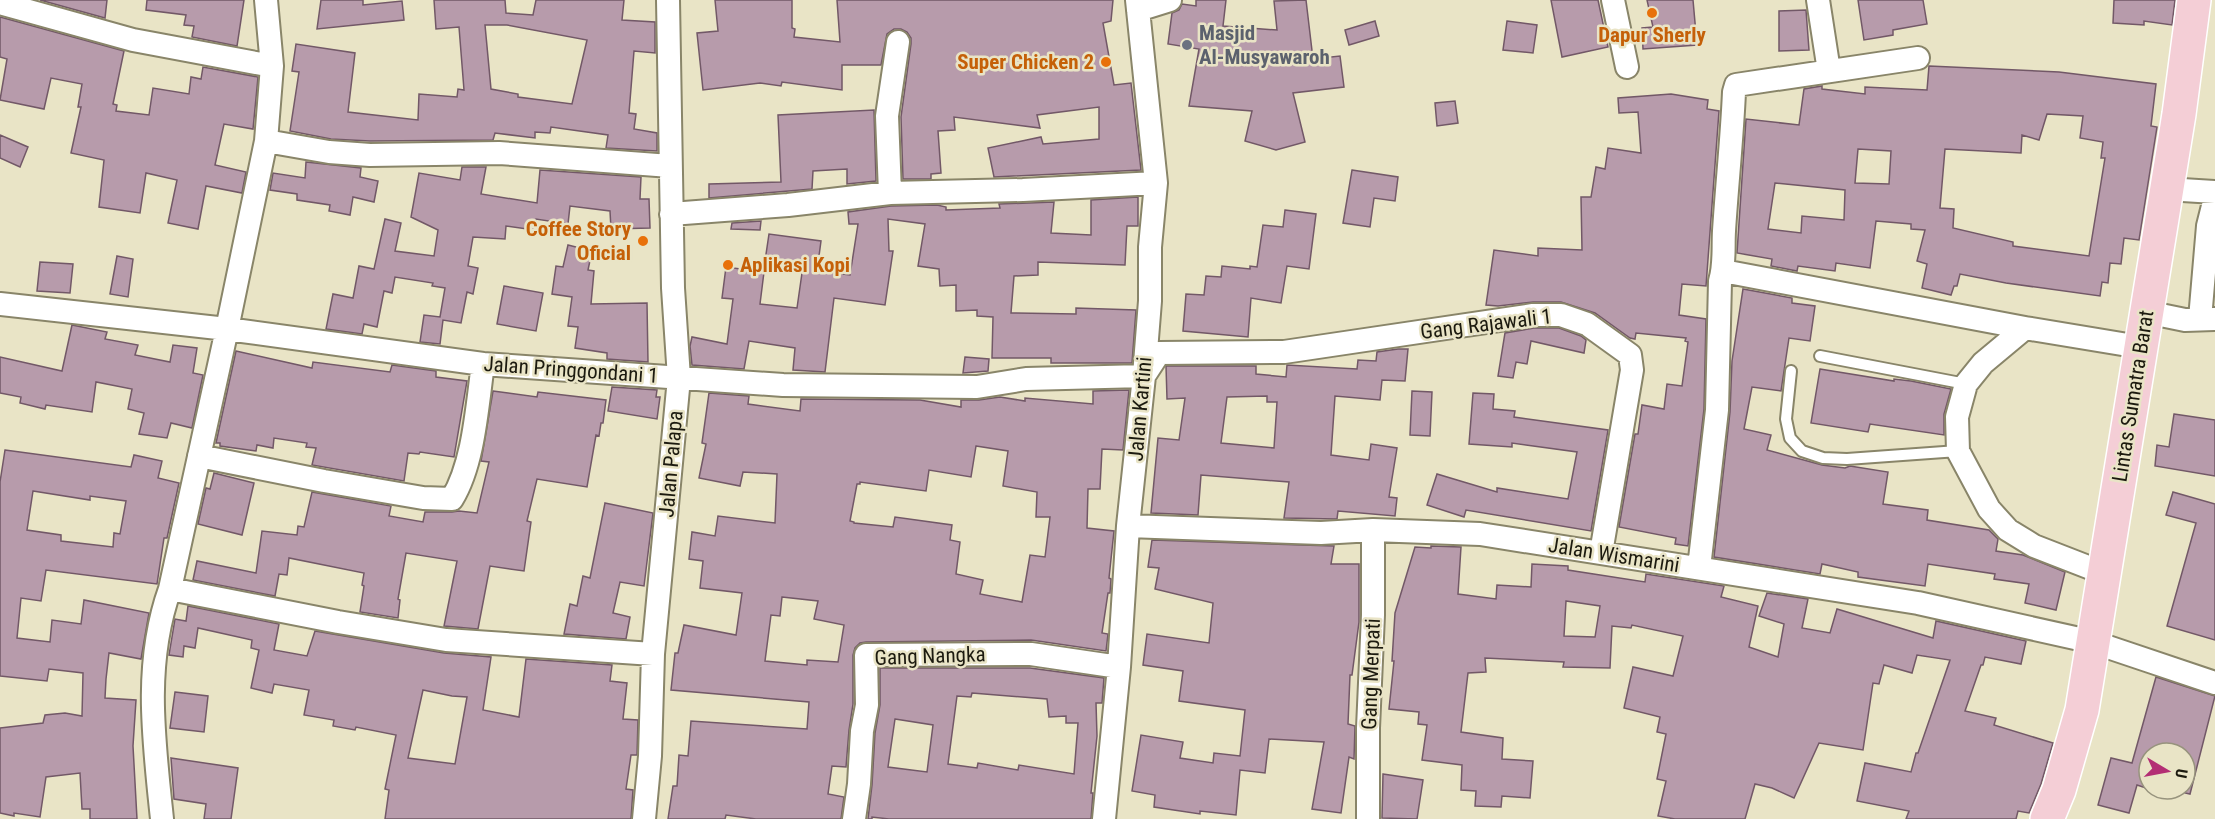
<svg xmlns="http://www.w3.org/2000/svg" width="2215" height="819" font-family="'Roboto Condensed',sans-serif">
  <style>
    .building { fill: #b79bab; stroke: #725867; stroke-width: 1.5; fill-rule: evenodd }
    .lines { fill: none; stroke-linecap: round; stroke-linejoin: round }
    .service-casing { stroke: #898569; stroke-width: 14 }
    .minor-casing { stroke: #898569; stroke-width: 26 }
    .trunk-casing { stroke: #fff; stroke-width: 36 }
    .service { stroke: #fff; stroke-width: 10 }
    .minor { stroke: #fff; stroke-width: 22 }
    .trunk { stroke: #f4ced6; stroke-width: 33 }
    .food-dot { fill: #e8710a; stroke: #e9e4c6; stroke-width: 2 }
    .worship-dot { fill: #6b7280; stroke: #e9e4c6; stroke-width: 2 }
    .labels { text-anchor: middle; stroke-width: 5; stroke-linejoin: round; paint-order: stroke }
    .worship-label { font-size: 21px; font-weight: bold; fill: #5b616d; stroke: #e9e4c6; text-anchor: start }
    .food-label { font-size: 21px; font-weight: bold; fill: #c56008; stroke: #e9e4c6; text-anchor: end }
    .street-label { font-size: 21px; fill: #1c1a0f; stroke: #e9e4c6 }
  </style>
  <rect width="100%" height="100%" fill="#e9e4c6"/>
  <path class="building" d="M40 0H107L105 18Z
    M147 0H244L237 46 192 37 194 26 184 25 186 15 146 10Z
    M321 0H363V5L402 1 404 20 317 29Z
    M434 0H505L506 13 533 15 536 0H624L622 20 655 22V53L634 51 629 113 636 114 634 129 657 133V151L606 148 608 135 551 127 550 133 535 132V138L495 133 493 140 370 141 331 139 290 131 299 72 292 71 296 44 355 53 348 112 418 120 419 94 457 97 458 89 464 90 459 27 436 29ZM485 25H507L587 40 572 104 518 97V94L491 89Z
    M715 0H792V28L795 29 794 37 840 42 837 0H1113L1111 21 1103 23 1114 85 1131 83 1141 170 994 177 988 148 1041 137 1043 144 1099 139V107L1037 115 1040 128 954 117 955 130 938 131 941 173 931 174V179H903L901 117 911 44V38L907 32 901 29H894L887 34 881 65H842V90L782 82 781 86 760 83 703 90 697 33 718 31Z
    M1196 0H1226L1223 26 1277 30 1274 1 1306 0 1313 59 1340 56 1344 87 1293 93 1305 142 1276 150 1245 141 1252 111 1189 106 1199 49 1168 44 1172 13 1179 10 1182 4 1196 6Z
    M1551 0H1598L1608 47 1562 57Z
    M1647 0H1693L1697 45 1643 49 1642 28 1653 27Z
    M1858 0H1923L1927 24 1893 30V35L1864 40Z
    M2114 0H2175L2172 25 2144 21V25L2113 23Z
    M1806 10 1809 50 1779 51V11Z
    M0 17 124 51 113 104 117 105 116 111 149 115 153 88 189 94 191 77 201 79 203 67 258 77 253 129 224 124 215 165 246 172 242 193 206 186 198 229 168 223 177 180 146 173 140 213 99 207 104 160 71 153 81 107H78L82 84 51 78 44 109 0 100 7 59 0 57Z
    M1375 21 1379 36 1349 45 1345 30Z
    M1507 21 1537 25 1533 53 1503 50Z
    M1929 66 2059 72 2156 84 2151 126 2157 127 2139 240 2124 238 2121 264 2110 263 2108 283 2102 282 2100 296 2006 283 1960 274 1957 286H1954L1951 295 1922 288 1927 264 1917 261 1925 230 1911 229V224L1876 221 1870 268 1836 263 1835 271 1798 266 1797 271 1771 266 1772 259 1737 253 1746 119 1799 125 1804 89 1822 86V89L1865 94V87L1927 90ZM2047 114 2083 116 2080 138 2103 142 2101 158H2105L2089 256 2013 246V242L1953 228 1954 209 1940 208 1945 149 2021 153 2022 135 2039 140ZM1858 149 1891 151 1889 184 1855 183ZM1775 183 1845 190 1844 220 1802 216 1801 233 1768 229Z
    M1671 94 1708 100 1707 109 1719 111 1706 286 1682 284 1679 315 1706 319 1704 409 1688 546 1675 544 1676 538 1619 527 1635 434H1638L1642 405 1664 409 1667 384 1682 386 1688 342 1685 341 1686 338 1636 333 1635 339 1630 338 1595 313 1561 302H1533L1498 306 1486 305 1494 250 1538 256V248L1582 250 1581 197H1591L1596 167 1605 169 1608 148 1641 153 1638 112 1619 113 1618 98Z
    M1455 101 1458 123 1437 126 1435 103Z
    M874 110 876 181 847 184V169L813 171 812 189 709 198V184L781 182 778 115Z
    M0 135 28 147 20 167 0 158Z
    M306 162 361 168 360 177 378 181 374 202 353 197 350 215 329 211 330 205 297 200V194L270 190 273 173 305 178Z
    M462 167H486L481 194 537 203 540 170 641 177 640 199H649L650 228 611 229 610 211 570 206 568 224 536 219 534 230 506 226 505 239 473 237 468 266 478 268 473 294 467 292 461 323 443 320 440 344 420 342 424 315 440 317 445 288 432 286 433 283 395 277 392 293 384 291 377 327 364 324 362 334 326 329 333 294 353 298 359 266 374 269 385 219 401 223 395 251 434 256 438 230 411 217 419 173 460 180Z
    M1352 170 1398 177 1395 201 1374 198 1370 227 1343 223Z
    M1138 197V226H1127L1125 265 1038 262V275L1014 276 1011 313 1076 314V308L1136 310 1132 363H1051V358H992L993 317 977 316V310L956 311V285L940 286 939 269 918 266 925 224 888 219 889 251H893L885 305 834 298 825 372 793 370 795 348 749 341 744 369 692 365 690 346 692 337 727 344 733 299 722 298 726 267 764 272 760 304 797 308 803 266 765 261 769 234 821 241 817 271 850 275 858 224H849L848 212 891 206 937 205 946 207V210L1000 208 999 204 1054 202 1051 233 1091 235V200Z
    M1285 210 1316 214 1309 269 1287 266 1281 303 1251 298 1248 337 1183 331 1186 294 1204 295 1206 276 1221 277 1222 266 1250 269V266L1257 267 1263 225 1283 227Z
    M761 221 760 230 731 229 732 223Z
    M568 245 592 251 588 270 594 271 591 304 647 303 648 362 607 359V353L575 348 578 327 568 326 572 297 552 294 556 266 563 267Z
    M117 256 133 259 128 297 110 294Z
    M40 262 73 264 70 293 37 291Z
    M504 286 543 293 536 331 497 324Z
    M1743 289 1792 298V303L1815 306 1810 341 1789 338 1781 391 1752 387 1744 429 1771 435 1767 450 1822 465 1845 468 1850 466 1888 472 1883 504 1928 510 1927 520 1989 530 1998 539 1996 551 2023 555 2065 572 2056 610 2025 603 2029 584 1994 579 1995 574 1928 564 1925 586 1858 577V572L1822 564 1820 574 1714 557 1730 412 1732 361Z
    M72 325 107 332 105 339 138 345 135 355 170 362 173 345 197 348 193 373 203 375 192 428 171 423 167 438 139 434 144 413 128 409 132 389 96 382 92 412 46 405 45 409 20 403 21 397 0 393V357L62 371Z
    M1534 328H1559L1581 336 1586 340 1584 353 1531 341 1527 364 1516 362 1513 378 1498 376 1505 333Z
    M1398 349H1408L1405 381 1382 380 1380 400 1335 396 1331 455 1369 460 1371 444 1397 448 1389 497 1397 498 1395 516 1338 511 1337 519 1284 518 1289 482 1201 475 1198 515 1151 513 1158 438 1179 440 1185 398 1167 399 1166 366H1256V374L1286 377 1287 365 1357 369 1358 360 1376 361 1377 352ZM1267 396V402H1277L1274 448 1221 443 1227 397Z
    M236 351 312 368 313 362 390 372 392 365 436 371V377L467 381 454 457 420 452 419 454 408 453 404 481 312 465 316 448 306 447 307 443 274 438 273 448 257 445 256 451 220 446V443H216Z
    M965 357 989 359 988 371 963 373Z
    M1820 369 1894 381V379L1911 381 1951 389 1944 414V435L1870 424 1868 432 1811 423Z
    M612 387 657 390 656 397H660L657 419 608 411Z
    M1129 390 1123 450 1102 449 1100 489H1088L1087 528 1114 531 1109 578 1111 579 1110 593H1108L1102 633 1108 634 1106 651 1031 640 866 642 860 643 855 648 853 655V704L849 730 846 767 832 766 828 794 844 797 841 819H756L726 815 725 819H668L673 786H677L679 755 688 756 691 721 807 729 809 702 671 690 675 653H678L684 625 736 635 742 593 700 588 703 561 689 559 692 532 715 536 718 516 775 523 777 474 743 472 740 486 699 478 706 444 702 443 709 393 749 396 748 404 800 411 801 399 920 400 961 407V400H979L1000 397 1025 401V398L1093 404V391ZM976 446 1008 451 1003 486 1037 492 1036 517H1050L1045 557 1030 555 1022 602 980 594 983 580 956 574 960 542 950 540 952 525 895 517 893 527 854 523V522L850 521 857 484H860V482L926 491 929 470 971 477ZM782 597 818 601 814 619 844 625 838 662 807 660V665L765 661 771 615 780 616Z
    M493 391 537 397 538 392 606 400 603 423H601L599 436 596 435 587 487 537 479 527 521 531 522 524 571 490 566 478 629 444 626 457 561 406 553 398 599 400 600 398 618 360 612 364 586 362 585 364 573 289 558 287 575 279 574 275 596 193 580 197 561 256 573 262 531 297 535 298 526 304 527 312 492 391 506 389 516 423 522 425 512H452L459 511 477 513 489 462 481 461Z
    M1412 391 1432 392 1430 436 1410 435Z
    M1473 393 1494 394 1493 409 1515 411 1514 417 1608 430 1591 531 1466 510 1464 517 1427 505 1437 474 1497 492V488L1568 499 1577 452 1512 443V447L1469 444Z
    M2174 414 2215 420V476L2155 466 2157 445 2169 447Z
    M5 450 131 467 134 455 162 461 158 478 179 483 167 538H164L157 584 46 570 41 601 21 598 17 638 50 642 52 620 81 624 84 600 149 613 141 659 109 653 106 679 105 698 136 700 133 746 137 819H90V809H82L80 773 46 777 40 817 14 813V816L0 813V728L43 723 45 715 65 713 82 716 83 673 49 669 47 681 0 676V482ZM33 491 90 500V496L126 501 120 534 114 533 113 547 61 541V535L27 530Z
    M214 473 254 483 242 535 198 524 206 488 210 489Z
    M2173 492 2215 504V640L2167 626 2196 523 2166 515Z
    M605 503 653 513 644 586 620 582 613 613 630 617 626 639 564 634 570 604 577 606 583 576 590 578Z
    M1152 540 1334 546 1331 564H1359V622L1352 675H1350L1348 724 1355 726 1354 759 1349 757 1341 813 1312 809 1324 742 1269 739 1265 773 1240 770 1236 815 1200 811V814L1154 807 1155 795 1132 791 1141 735 1183 742 1180 758 1213 763 1214 753 1240 756 1245 710 1179 701 1183 671 1143 665 1147 634 1209 643 1213 603 1155 589 1159 568 1148 567Z
    M1431 546 1461 547 1458 594 1496 599 1497 585 1531 587 1532 564 1568 566V570L1645 582 1646 574 1724 586 1721 597 1758 606 1749 647 1778 657 1784 624 1759 616 1767 593 1808 599 1802 628 1830 633 1837 609 1933 638 1936 621 2026 641 2021 664 1985 657 1983 665H1981L1965 711 1996 718 1994 725 2053 743 2041 784 2029 813 2018 811 2016 819H1906L1909 811 1857 801 1865 763 1911 772 1916 753H1918L1950 660 1917 655 1912 673 1884 665 1879 684 1873 683 1863 750 1819 743 1794 798 1772 788 1755 784 1745 819H1675L1658 816 1666 781 1657 779 1666 734 1657 732 1660 717 1624 708 1633 667 1673 676 1683 636 1632 625 1631 628 1612 626 1610 668 1563 667 1564 662 1485 658 1486 672 1468 673 1461 732 1503 738 1502 759 1533 761 1530 798 1502 796 1501 807 1475 806 1476 791 1461 790 1462 765 1422 760 1427 725 1418 724 1419 712 1389 709 1394 661H1392L1395 613 1415 547 1431 548ZM1566 601 1600 606 1595 637 1564 636Z
    M188 606 279 624 274 650 307 656 315 631 444 653 491 657 483 710 519 717 526 659 612 665 610 681 627 683 623 719 638 720 637 755H631L626 789 633 790 631 819H385L389 790 385 789 396 735 356 727 355 730 333 726 334 720 304 715 309 690 274 684 272 693 251 688 259 650 251 648 252 640 198 628 195 648 184 646 183 657 169 655 175 619 186 621ZM423 690 452 696 467 697 455 764 408 758Z
    M880 668H1030L1104 678 1102 703H1096L1097 736 1091 793H1093L1091 819H889L872 817V819H868L872 785 875 733 880 705ZM972 693 1047 699 1049 717 1066 716V723H1078L1074 774 1019 765 1018 770 978 763 977 768 948 764 957 696 971 697ZM895 719 933 725 927 772 888 767Z
    M2156 677 2215 696 2190 794 2185 793V753H2149V789L2137 785 2129 813 2098 805 2111 758 2132 763Z
    M175 692 208 696 204 732 170 728Z
    M171 758 238 768 231 819H204L206 804 174 799Z
    M1383 774 1423 780 1417 819 1382 818Z"/>
  <g class="lines">
    <defs>
      <path id="service" d="M1820 356 1966 384
        M1791 371 1786 419 1790 438 1802 451 1823 458 1847 459 1958 451"/>
      <path id="minor" d="M1613 0 1627 67
        M1818 0 1829 71
        M0 3 133 40 272 66
        M1138 10 1170 0
        M266 141 329 152 370 155 499 153 670 166
        M2166 189 2215 192
        M890 193 887 116 898 42
        M671 214 788 205 890 193 1023 190 1156 183
        M1723 271 2025 328
        M0 304 227 329 483 364 783 385 977 387 1026 379 1144 376 1159 353 1284 352 1533 315H1561L1587 324 1630 355 1632 370 1601 553
        M2146 312 2185 320 2214 319
        M2200 319 2208 226 2215 198
        M199 456 324 481 423 498 452 499C474 463 477 406 483 364
        M1128 526 1321 533 1373 530 1480 534 1918 603 2093 642 2215 683
        M1699 568 1717 410 1720 281C1725 265 1723 248 1724 231 1727 184 1732 138 1734 92L1736 85 1918 58
        M2106 574 2034 546 2008 530 1989 509 1958 451 1957 417 1966 384 1983 363 2025 328 2140 347
        M170 589 338 622 446 640 653 654
        M162 819C154 742 143 664 170 589L227 329 266 141 272 66 266 0
        M644 819 650 756 653 654 679 378 673 288 668 0
        M854 819 859 784 862 731 867 705 866 655 1031 654 1119 667
        M1104 819 1119 667 1128 526 1144 376 1150 301V247L1156 183 1137 0
        M1368 819V728L1373 615V530"/>
      <path id="trunk" d="M2047 819 2059 790 2082 710 2179 114 2194 0"/>
    </defs>
    <use href="#service" class="service-casing"/>
    <use href="#minor" class="minor-casing"/>
    <use href="#trunk" class="trunk-casing"/>
    <use href="#service" class="service"/>
    <use href="#minor" class="minor"/>
    <use href="#trunk" class="trunk"/>
  </g>
  <g class="food-dot">
    <circle cx="1652" cy="13" r="6"/>
    <circle cx="1106" cy="62" r="6"/>
    <circle cx="643" cy="241" r="6"/>
    <circle cx="728" cy="265" r="6"/>
  </g>
  <circle class="worship-dot" cx="1187" cy="45" r="6"/>
  <g class="labels">
    <g class="worship-label">
      <text x="1199" y="40">Masjid<tspan x="1199" dy="24">Al-Musyawaroh</tspan></text>
    </g>
    <g class="food-label">
      <text x="1652" y="42" text-anchor="middle">Dapur Sherly</text>
      <text x="1094" y="69">Super Chicken 2</text>
      <text x="631" y="236">Coffee Story<tspan x="631" dy="24">Oficial</tspan></text>
      <text x="740" y="272" text-anchor="start">Aplikasi Kopi</text>
    </g>
    <g class="street-label">
      <text transform="translate(1486 324) rotate(-7)" y="7">Gang Rajawali 1</text>
      <text transform="translate(571 370) rotate(4)" y="7">Jalan Pringgondani 1</text>
      <text transform="translate(2133 396) rotate(-81)" y="7">Lintas Sumatra Barat</text>
      <text transform="translate(1140 409) rotate(-85)" y="7">Jalan Kartini</text>
      <text transform="translate(671 464) rotate(-85)" y="7">Jalan Palapa</text>
      <text transform="translate(1614 555) rotate(9)" y="7">Jalan Wismarini</text>
      <text transform="translate(930 656) rotate(-2)" y="7">Gang Nangka</text>
      <text transform="translate(1371 674) rotate(-88)" y="7">Gang Merpati</text>
    </g>
  </g>
  <g transform="translate(2167 771) rotate(100)"><circle r="28" fill="#e9e4c6" stroke="#97937d" stroke-width="1.5"/>
  <path d="M0-4.5L10 22L0 15L-10 22Z" fill="#b32e74"/>
  <text y="-9" font-size="16" font-weight="bold" text-anchor="middle" fill="#1c1a0f">U</text>
  </g>
</svg>
